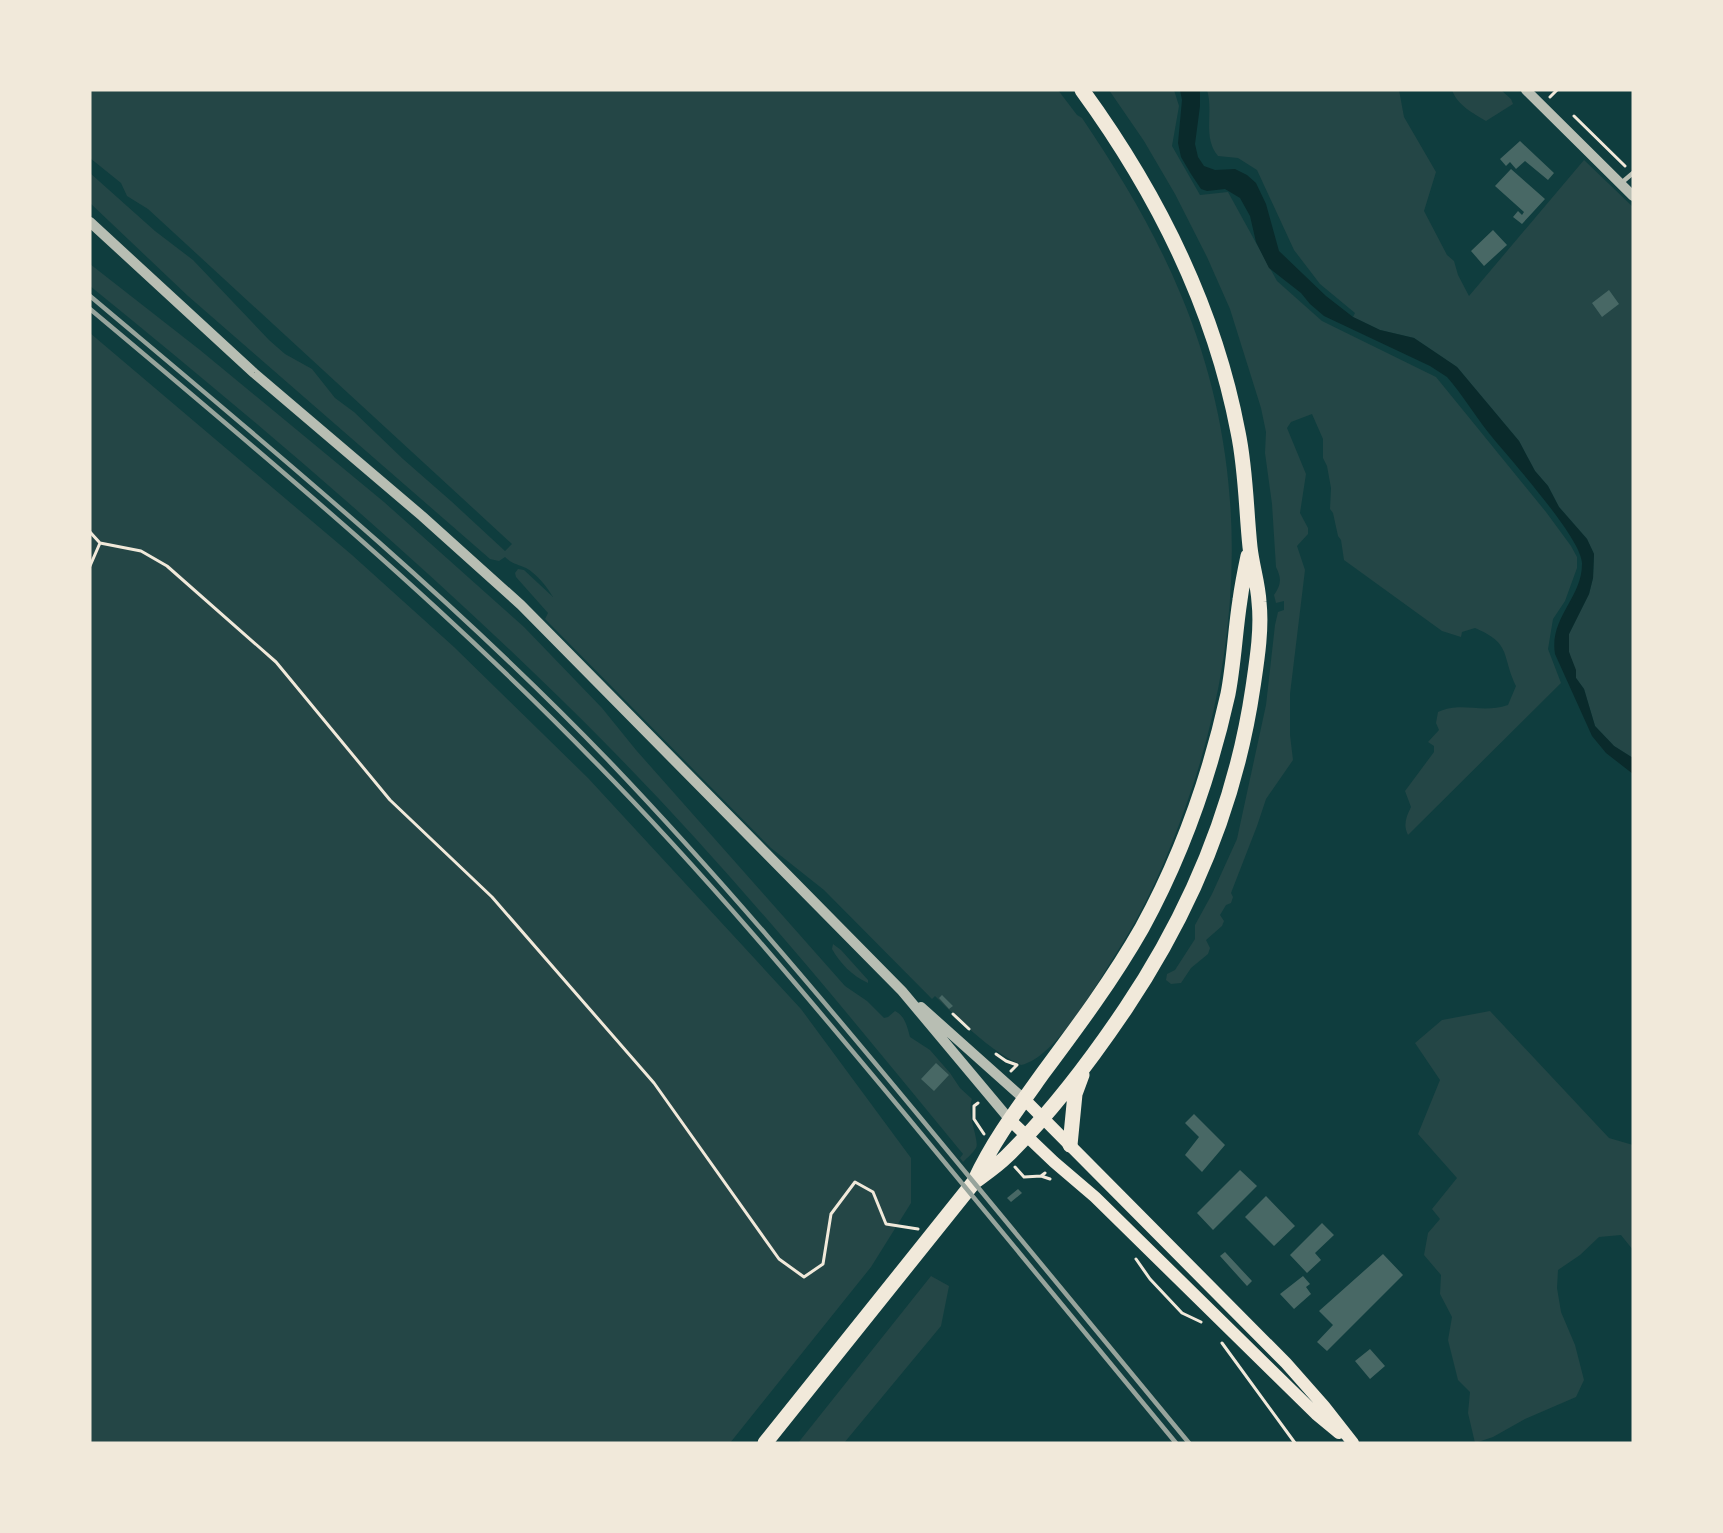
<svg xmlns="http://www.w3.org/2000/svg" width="1723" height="1533" font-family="Arial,sans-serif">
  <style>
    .green { fill: #244646 }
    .water { fill: #0a2a2b }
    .building { fill: #486865 }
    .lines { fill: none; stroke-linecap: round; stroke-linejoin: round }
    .path { stroke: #f1e9da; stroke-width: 3 }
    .service { stroke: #b8beb3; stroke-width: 4.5 }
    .tertiary { stroke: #b8beb3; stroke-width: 10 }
    .secondary { stroke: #f1e9da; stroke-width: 12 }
    .primary { stroke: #f1e9da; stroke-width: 15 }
    .rail { stroke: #97a49c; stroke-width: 4.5 }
  </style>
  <rect width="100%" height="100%" fill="#0f3d3e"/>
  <path class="green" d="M90 90H1058L1077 115 1082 118C1120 174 1155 232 1181 295 1246 450 1246 617 1196 776 1176 837 1152 898 1117 952 1098 982 1056 1058 1021 1065 990 1051 959 1020 935 996L932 999 824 890 771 848 545 619 548 613 516 577 515 573 518 569 524 570 553 597C547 587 537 574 526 568 518 564 512 564 505 557L499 561 490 559 188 296 90 203V173L155 231 193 260 269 340 285 354 312 369 335 398 354 412 403 459 451 501 505 551 512 544 148 209 127 196 121 183 90 158Z
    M1109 90H1174L1179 106 1172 146 1200 195 1228 192 1277 281 1322 321 1436 377 1546 512 1571 546 1577 557V568L1565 601 1553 619 1548 649 1561 683 1408 835C1403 825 1406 817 1411 807L1405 791 1434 752V746L1428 742 1439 730 1436 723 1438 712C1462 701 1481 714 1508 705L1516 686C1501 654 1512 644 1475 628L1462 632 1461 637 1442 631 1344 560 1341 540 1338 536 1333 513 1330 509 1331 488 1327 466 1323 458V439L1312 414 1291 422 1287 428 1306 474 1300 513 1308 528V534L1297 546 1305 570 1290 694V735L1293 760 1266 799 1257 826 1231 893 1233 897 1231 903 1226 905 1220 915 1224 921 1222 926 1206 940 1210 948 1208 954 1191 968 1181 983 1171 984 1166 980 1167 974 1175 970 1195 939V925L1212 894 1237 839 1266 705 1275 625 1278 612 1284 610V601L1276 603 1274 595C1281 585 1282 579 1276 567L1272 504 1265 453 1266 432 1261 408 1230 309 1207 257 1175 194 1144 141Z
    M1207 90H1399L1404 117 1436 172 1424 211 1447 255 1454 261 1458 275 1469 296 1584 160 1633 207V758L1614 746 1595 726 1584 689 1576 678 1569 652V634L1589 594 1593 578 1594 554 1587 539 1559 507 1548 486 1535 471 1519 441 1457 367 1414 338 1380 330 1353 317 1355 313 1320 284 1294 250 1257 170 1238 158 1218 156C1202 137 1214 112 1207 90Z
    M1452 90H1501L1511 99 1513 104 1486 121C1473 113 1457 105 1452 90Z
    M90 264 200 350 384 502 524 627 602 708 636 750 845 986 867 1001 884 1018 888 1017 895 1011C905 1016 907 1026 910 1037L930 1050 950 1073 960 1088 972 1099C966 1114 980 1141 976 1148 973 1153 967 1158 963 1162L960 1158 963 1154C849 1015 735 875 609 747 446 582 270 432 90 286Z
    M90 333 352 555 454 647 588 778 801 1009 911 1158V1203L871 1267 730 1443H90Z
    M833 944 841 950 868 980V983C852 976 840 963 832 949Z
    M1490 1011 1609 1138 1633 1145V1250L1621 1235 1599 1237 1580 1255 1558 1270 1557 1288 1561 1312 1575 1345 1584 1380 1576 1397 1525 1419 1493 1437 1475 1443 1468 1413 1470 1392 1458 1380 1448 1340 1452 1317 1440 1294 1441 1275 1424 1255 1428 1233 1440 1219 1432 1209 1457 1178 1418 1134 1440 1080 1415 1043 1442 1020Z
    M931 1276 949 1286 941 1326 844 1443H798Z"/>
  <path class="water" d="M1180 90H1200V106L1195 144 1198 157 1204 166 1215 170 1235 169 1247 175 1256 183 1266 204 1279 251 1326 296 1353 317 1380 330 1414 338 1457 367 1519 441 1535 471 1548 486 1559 507 1587 539 1594 554 1593 578 1589 594 1569 634V652L1576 670V678L1584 689 1595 726 1614 746 1633 758V774L1606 753 1592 736 1555 654C1549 618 1582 598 1582 564 1583 539 1507 456 1488 432 1474 414 1462 394 1447 377L1430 366 1324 316 1310 304 1301 293 1269 268 1256 242 1250 216 1240 198 1225 189 1207 191 1201 189 1191 174 1181 157 1178 143 1182 100Z"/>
  <path class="building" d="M1520 141 1554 173 1548 180 1525 161 1516 169 1510 162 1506 166 1500 159Z
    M1511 169 1545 199 1522 224 1513 217 1518 211 1522 215 1524 212 1495 186Z
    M1493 230 1507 245 1484 266 1471 251Z
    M1609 290 1619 304 1602 317 1592 303Z
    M942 995 953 1006 949 1009 939 998Z
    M936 1063 949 1075 934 1091 921 1079Z
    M1194 1114 1225 1145 1202 1172 1185 1155 1199 1137 1185 1123Z
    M1240 1170 1257 1186 1213 1230 1197 1213Z
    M1018 1189 1022 1193 1011 1202 1007 1198Z
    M1266 1196 1295 1226 1274 1246 1245 1217Z
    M1322 1223 1334 1235 1315 1253 1321 1260 1307 1273 1290 1255Z
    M1225 1252 1252 1281 1247 1286 1220 1256Z
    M1383 1254 1403 1275 1327 1351 1317 1342 1333 1325 1319 1311Z
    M1303 1276 1310 1284 1306 1287 1311 1294 1294 1309 1280 1294Z
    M1370 1349 1385 1366 1370 1379 1355 1361Z"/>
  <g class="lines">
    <path class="path" d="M1550 97 1557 90
      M1574 116 1625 166
      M90 532 100 543 90 566
      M100 543 141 551 167 566 276 662 390 800 492 897 654 1083 779 1259 804 1277 823 1264 831 1214 855 1182 873 1192 886 1224 918 1229
      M953 1014 969 1029
      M996 1054 1006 1061 1017 1065 1011 1071
      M978 1103 974 1106V1119L984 1134
      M1015 1167 1024 1177 1041 1176
      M1045 1173 1041 1176 1050 1179
      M1136 1259 1150 1279 1182 1313 1201 1322
      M1222 1343 1295 1443"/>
    <path class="service" d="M1620 184 1633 173"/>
    <path class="tertiary" d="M1526 90 1633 196
      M90 222 254 373 422 516 521 605 902 991 1010 1120
      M921 1007 1024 1099"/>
    <path class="secondary" d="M1024 1099 1286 1363 1324 1406 1353 1443
      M1010 1120 1054 1162 1095 1197 1316 1414 1339 1433"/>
    <path class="primary" d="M1070 1145 1075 1094 1082 1075
      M975 1180C993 1141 1018 1108 1043 1073 1078 1026 1113 979 1142 928 1182 855 1210 775 1228 694 1234 663 1235 632 1240 600 1242 585 1245 570 1248 556
      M765 1443 974 1182C985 1174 997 1166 1007 1156 1052 1112 1091 1060 1126 1008 1191 911 1236 803 1253 687 1257 660 1262 629 1259 602 1258 583 1252 566 1250 547 1246 509 1246 470 1238 432 1214 306 1157 193 1082 90"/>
    <path class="rail" d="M90 296C267 445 447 593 608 760 717 874 818 994 919 1116 1009 1225 1099 1334 1189 1443
      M90 309C264 455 438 600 596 763 705 874 805 994 904 1113 995 1223 1086 1333 1176 1443"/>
  </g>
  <rect width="1723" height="1533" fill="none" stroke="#f1e9da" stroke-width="183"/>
</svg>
